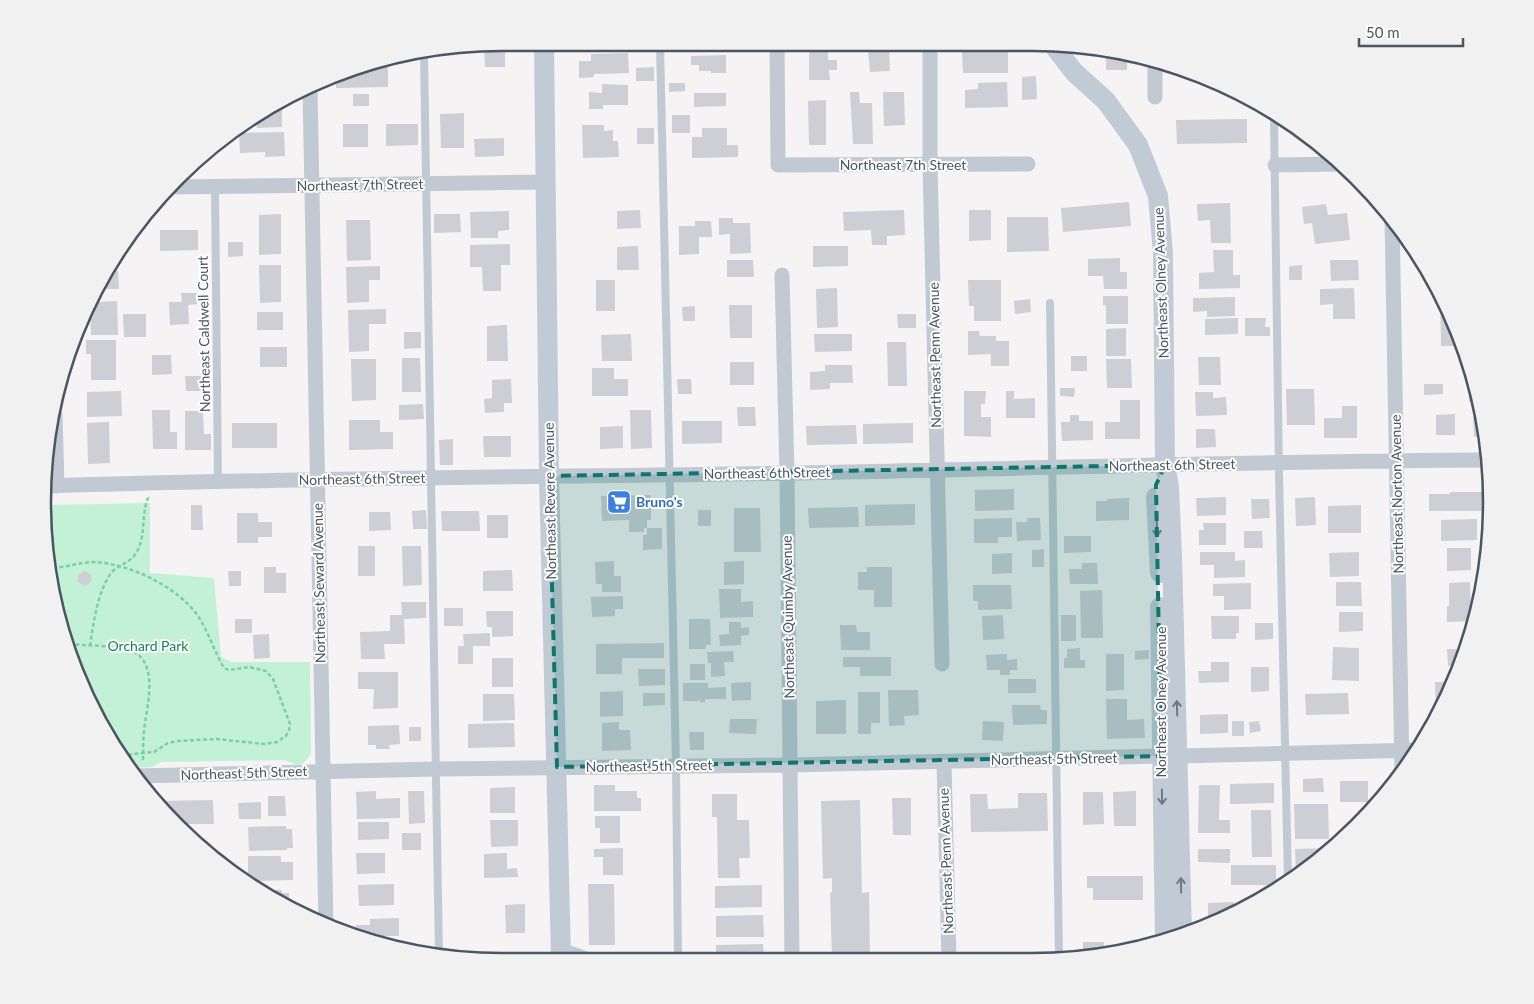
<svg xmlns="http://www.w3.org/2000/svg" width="1534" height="1004" font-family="Lato,sans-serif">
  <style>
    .green { fill: #c3f1d5 }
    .building { fill: #cdcfd5 }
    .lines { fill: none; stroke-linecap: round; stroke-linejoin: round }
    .path { stroke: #7ad0a6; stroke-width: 2.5; stroke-dasharray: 4 2.5; stroke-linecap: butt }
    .lane { stroke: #c1cad2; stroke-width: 8 }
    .street { stroke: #c1cad2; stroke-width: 15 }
    .secondary { stroke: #c1cbd6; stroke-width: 20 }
    .oneway { stroke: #6e7984 }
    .marked { fill: #0f766e; fill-opacity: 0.2; stroke: #0f766e; stroke-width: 4; stroke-dasharray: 10 6; stroke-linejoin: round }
    .labels { text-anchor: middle; stroke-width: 4; stroke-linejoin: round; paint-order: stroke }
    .street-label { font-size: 14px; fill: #4a5661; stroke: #fff }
    .shop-label { font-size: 14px; font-weight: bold; fill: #366cbe; stroke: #fff; text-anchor: start }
    .park-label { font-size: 14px; fill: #17864f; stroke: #fff }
    .rim { fill: none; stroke: #4a5661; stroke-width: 2.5 }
  </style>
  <rect width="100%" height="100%" fill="#f5f3f3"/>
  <path class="green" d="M150 503V573L214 578 221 657 232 662H310L311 753C304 766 298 767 285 760L161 762 152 767 129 768 120 757 58 621 47 505Z"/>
  <path class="building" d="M505 43V67H485L484 45Z
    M583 43H630V46H595V49H583Z
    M809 45H828V60H837V70H829L830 80H809Z
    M889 48 890 71 870 72 868 49Z
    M1106 50 1127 56V70H1106Z
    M962 52H1008V73H963Z
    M628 53 629 73 594 74V77L579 78V61H591V54Z
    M726 55V73H711V71H699V65H691V56Z
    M370 64 388 65V87L336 88V78H351V69Z
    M654 67V81H636V68Z
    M1036 76 1037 99 1022 100V77Z
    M1007 82 1008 107 965 108V90L978 89V83Z
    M669 83H685V91L669 92Z
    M602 84 628 85V105H603V109H589V92L602 93Z
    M850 92H859L860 103H872L873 144H853Z
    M883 92H904L905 125 884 126Z
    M694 93H726V106L694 107Z
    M353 94H369V106H353Z
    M826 100V145H809L808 101Z
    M282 103V127L257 128V117H253Z
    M464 113V148H441L440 114Z
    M672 115H690V133H672Z
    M1247 119V143L1177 144 1176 120Z
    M343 124H368V147H343Z
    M386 124H418V145L386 146Z
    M582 125H604V131L613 130V141H618L619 157 583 158Z
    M637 128H654V144H637Z
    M702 128H727V145H738V157L692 158V137H702Z
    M284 132 285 156 265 157V152L240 153 239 133Z
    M504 138V156L475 157 474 139Z
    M1129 202 1131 226 1063 232 1061 208Z
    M1230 203 1231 243H1211L1210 220 1198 221 1197 204Z
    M1326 204 1328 215 1347 213 1350 240 1315 244 1312 223 1304 224 1302 207Z
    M640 210 641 228 617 229V211Z
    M904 210 905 235 887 236V245H872L871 230 844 231 843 212Z
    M969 210H991V240L969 241Z
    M509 211V230L498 231V238H471L470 212Z
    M146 214V229H134L138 222Z
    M281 214V254L259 255V215Z
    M434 214H460L461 232 434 233Z
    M1007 217H1048L1049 251 1007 252Z
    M719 218H733V223H750L751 253 730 254V234L719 235Z
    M346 220H370L371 260 347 261Z
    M695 221H711L712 237H699V254L679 255V226H695Z
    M160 230H198V250L160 251Z
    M228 242H243V256L228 257Z
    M510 244V265H501V291H483L482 267H470V245Z
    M638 246 639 270H617V247Z
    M813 246H848V266L813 267Z
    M1213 250H1233V275H1240V288L1199 289V273L1214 272Z
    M1120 258V272H1127V289H1104L1103 276H1088V259Z
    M727 260H753L754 277H727Z
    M1330 260H1358L1359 280 1331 281Z
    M259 265H281V302L260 303Z
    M1302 265V280H1289V266Z
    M380 266V280H369V302L347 303 346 267Z
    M112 271H118L119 289H102Z
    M596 280H615V311H596Z
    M968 280H1001V321H974V306H969Z
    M837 288 838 327 817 328 816 289Z
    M1354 288 1355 319H1333V304L1320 305V289Z
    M181 293H197V304L188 305 189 324 170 325 169 302H182Z
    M1103 296H1128V324H1106V305H1103Z
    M1235 297V316L1207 317V311L1193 312V298Z
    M1440 297 1444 299 1460 341V346H1441Z
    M1030 299 1031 312 1015 314 1014 301Z
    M117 301 118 335H91L90 310 95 302Z
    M729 305H752V338H730Z
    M695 306V321H683L682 307Z
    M386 309V324H369V351L349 352 348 310Z
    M257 312H283V330H257Z
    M123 314H146V337H124Z
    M897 314H916V328H898Z
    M1238 318V334L1205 335V319Z
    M1245 318H1266L1265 327H1270V336H1245Z
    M507 325 508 361H487V326Z
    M1126 328V356H1106V329Z
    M968 331H979L980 336H996V341H1009V366H991V354L968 355Z
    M404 332H421V348L404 349Z
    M631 334 632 361H602L601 335Z
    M814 334H852V351L815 352Z
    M86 340H116V380H91V354H86Z
    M887 342H906L907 386H888Z
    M260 347H287V367H260Z
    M152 355H171L172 374 152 375Z
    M1071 356H1087V371H1071Z
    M1198 357H1220L1221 385H1199Z
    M402 358H420L421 392H402Z
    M351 359H376V400L352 401Z
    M1106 359H1131L1132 388H1107Z
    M730 362H754V385H730Z
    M825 365H852L853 383H830V389L810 390V372L825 371Z
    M592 368H614V379H628V396H592Z
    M185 376H203V391H186Z
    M511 379 512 403H504V412L485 413 484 399 492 398V380Z
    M677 379H691L692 394H678Z
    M1424 384H1443V394L1424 395Z
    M1468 385H1476L1479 402H1469Z
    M1060 388H1075L1074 397 1060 396Z
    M1286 389H1314L1315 425H1287Z
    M121 391 122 416 87 417V392Z
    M964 391H986L985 404H981V417H991V437L964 436Z
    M1006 391H1014V399L1035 398V418H1006Z
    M1195 392H1213V398L1226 397 1227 415 1196 416Z
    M1120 400H1140V439H1105V422H1120Z
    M423 404 424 419 399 420V405Z
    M1342 406H1357V438H1324V418H1342Z
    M737 407H755L756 426H738Z
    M152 410H170V432H177V449H153Z
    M630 410H651L652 448 631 449Z
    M185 411H203L204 434H211V450H185Z
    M1455 414V435H1436V415Z
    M1070 415H1079V421H1093V440L1062 441 1061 422H1070Z
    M1481 416 1485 436 1474 437 1473 417Z
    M349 420H380V432H393V449L349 450Z
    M682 421H722V443L682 444Z
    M109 422 110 463 88 464 87 423Z
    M232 423H277V448H232Z
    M913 423V443L863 444V424Z
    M856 425 857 444 807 445 806 426Z
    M623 426V448L600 449V427Z
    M1196 429H1215L1216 447 1196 448Z
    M483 436H511V457H484Z
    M453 439V465H440L439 440Z
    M1014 489V510L975 511V490Z
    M1450 492H1490L1489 511H1429V494H1450Z
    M651 495V520H647V528H644V532H629V520L602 521 601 496Z
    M1226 497V515L1197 516 1196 498Z
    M1315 497 1316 525 1296 526 1295 498Z
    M1129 498V520L1096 521V501H1107V499Z
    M1251 499H1269L1270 518 1252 519Z
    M915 504V525L865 526V505Z
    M191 505H202L203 530H191Z
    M1361 505V533H1328V506Z
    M858 507 859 527 809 528 808 508Z
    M734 508H760L761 552H734Z
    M426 510 427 529H413L412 511Z
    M698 510H711V526H698Z
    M441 511H479L480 531H442Z
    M369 512H390L391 530 369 531Z
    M237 513H258V522H272V537H258V543H237Z
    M487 515H508V538H487Z
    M1012 518V537H998V543H974V519Z
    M1027 518H1040L1041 540 1017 541 1016 522H1027Z
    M1477 519V540L1441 541V520Z
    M1203 523H1226V545H1199V530H1204Z
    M647 528H662V549L643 550V535H647Z
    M1244 531H1262L1263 548H1244Z
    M1064 536H1091V552L1064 553Z
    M358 546H375V576H358Z
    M402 546H421L422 585 403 586Z
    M1447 548H1471V570L1447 571Z
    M1044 549V567H1032V550Z
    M1200 552H1235V561L1245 560V577L1214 578V565H1200Z
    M1359 552V576L1330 577 1329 553Z
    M1012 553V573L992 574V554Z
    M614 561V576H621V592H602V584H596L595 562Z
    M744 561V584L724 585V562Z
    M1082 563H1097L1098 584H1070L1069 569H1082Z
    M264 567H276V573H286V593H264Z
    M867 567H892V607H874V590H858V572H867Z
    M512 570 513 591H483V571Z
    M85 571 91 575V582L85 586 78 582V575Z
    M228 571H241V586H229Z
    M1336 582H1361L1362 606H1336Z
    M1470 582 1471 621 1447 622V606H1449V583Z
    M1251 583V609L1224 610V596H1213V584Z
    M973 585H1011L1012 609 978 610V601H973Z
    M719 589H741V602L753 601V617L720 618Z
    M1102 590 1103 638H1081L1080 591Z
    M623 596V609H615V616L592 617 591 597Z
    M401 602H426V618L404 619 405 644H384L385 659H361L360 632 390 631V615H402Z
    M444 608H463V626H444Z
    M486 611H513V636L492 637V627H487Z
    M1339 612H1363V631L1339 632Z
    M1003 615 1004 639 983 640 982 616Z
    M1061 615H1076V641H1061Z
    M1211 616H1239V633H1236V639H1212Z
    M235 619H252V633H235Z
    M689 619H710L711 645H706V649H689Z
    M729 622H741V628L749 627V635L741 636V645L720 646 719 635 729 634Z
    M1255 623H1273V639L1255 640Z
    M840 625H856L857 632H870V650H841Z
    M490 633V646H473V664H458V646H464L463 634Z
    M269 634 270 658 254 659 253 635Z
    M664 643V658H622V674H596V644Z
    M1333 647 1359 648V681L1332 680Z
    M1080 648V660H1085V668H1064V658H1067V649Z
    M1447 649H1467L1460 666H1448Z
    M1149 650V659L1135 660V651Z
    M733 651 734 662H724L725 676 711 677V663H708L707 652Z
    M1007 654V660L1017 659V670H1010V675H1000V670H987L986 655Z
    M1106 654H1124V690L1106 691Z
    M843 657H891V676H860V667H843Z
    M492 658H513V687H492Z
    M1211 662H1229V682L1199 683 1198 671H1211Z
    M690 664H705V680H690Z
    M1251 667H1269V691L1251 692Z
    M638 669H665V685L639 686Z
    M358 672H398V708L373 709 374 689H358Z
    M1008 679H1036V693H1008Z
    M751 682V700L732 701 731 683Z
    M1435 682H1452L1436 718Z
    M683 683H708V688L726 687V699H705V702H700V699L698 701H683Z
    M888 690H918L919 715 904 716 905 725 889 726Z
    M623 691V716L600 717V692Z
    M858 692H880V723H871V734H858Z
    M643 693H665V705L643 706Z
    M1348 693 1349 714 1306 715 1305 694Z
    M483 694H514L515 720 483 721Z
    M1106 699H1127V720L1144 719 1145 738 1107 739Z
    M846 700V734H816V701Z
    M1012 705H1040L1041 710H1047V724L1013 725Z
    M1228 714V733L1200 734V715Z
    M730 719H757L756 734 729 733Z
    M983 721 1004 722 1003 741 982 740Z
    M1232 721H1244V736H1232Z
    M1259 721 1261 731 1250 733 1249 722Z
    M619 722V730H630L631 750 602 751V723Z
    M514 723 515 747 468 748V724Z
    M399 725 400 744 389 745 390 749H376V745H368V726Z
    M409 727H421V741H409Z
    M689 732H704V750H690Z
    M1323 778 1324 792H1303V779Z
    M1340 781H1368V802H1340Z
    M1274 783V803L1230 804V784Z
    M594 785H615V791H637V798H641V811H594Z
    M1199 785H1220L1219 820H1230V833H1198Z
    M515 787V813H490V788Z
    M376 791V799L400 798V818L357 819 356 792Z
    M408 791H424L425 823 409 824Z
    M1136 791V826H1114L1113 792Z
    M1083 792H1103L1104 824 1083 825Z
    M1018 793H1047L1048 831 971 832 970 794H987L988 809 1018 808Z
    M712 794H737V820H749L750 858H739L740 878H718L717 817H712Z
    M268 796H285L286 816H268Z
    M892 798H911V835H893Z
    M213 800 214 824H179L159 801Z
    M860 800 862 893 869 892 870 960 832 959 830 893 832 892V878L823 879 821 801Z
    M261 802V819H239L238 803Z
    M1294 804H1328L1329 839H1295Z
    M1251 810H1271L1272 857H1252Z
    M595 816H620V843H600V828H595Z
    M490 820H518V846L491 847Z
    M358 822H389V839L358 840Z
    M286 826V829H292L293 848H287V850L249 851 248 827Z
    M402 833H421V850H402Z
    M623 848V875H603V857H594V849Z
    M1329 848V850L1312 866 1296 877 1295 849Z
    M1198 849H1230V863L1198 862Z
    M356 853H385V873L357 874Z
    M507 853V869L517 868 518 877 484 878V854Z
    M248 856H281V862H293V880L253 881 248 878Z
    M1231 865H1276V885H1231Z
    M1087 876H1143V900H1093V888H1087Z
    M394 884V905L359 906 358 885Z
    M588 884H614L615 945H589Z
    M762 885V907L715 908V886Z
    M268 890H282V893H289V904Z
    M1234 902V914L1227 917 1208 918V903Z
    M525 904V933H506L505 905Z
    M763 915 764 937H716V916Z
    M399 918V936H371V938L356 934V925H370V919Z
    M1083 942H1104V954L1070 959V952H1083Z
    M763 944 764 959H716V945Z"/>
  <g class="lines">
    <path class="path" d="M53 568C67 567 80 562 95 562 130 564 178 587 198 616 209 633 214 651 224 668L229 670 249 667 266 671 273 679 290 724 289 730 286 736 277 742 264 744 217 739 177 741 168 743 154 752 132 754 120 758
      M69 644C85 646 116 645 130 650 161 662 146 708 144 731 143 742 143 752 143 762
      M90 646C93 625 98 589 112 572 120 564 130 563 136 553 147 536 140 514 149 496"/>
    <path class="lane" d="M660 44 676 766 678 959
      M424 55 439 957
      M1274 118 1279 474 1288 881
      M215 186 218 482
      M1050 303 1059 961
      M195 843C203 842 208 846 210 854
      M563 947 594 958"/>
    <path class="street" d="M777 44 778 165 1028 164
      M930 45V165L942 664
      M1155 63V97
      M310 89 326 926
      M1275 165 1342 164
      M175 187 545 182
      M1392 218 1402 771
      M782 275 787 473 792 959
      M55 414 57 486
      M45 486C294 478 543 477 792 473 1024 469 1256 461 1489 460
      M1179 756 1417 750
      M944 762 949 960
      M137 776 435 769 790 765 1161 756"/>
    <path class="secondary" d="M544 43 549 476 561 958
      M1054 46 1074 72 1106 101 1138 145 1158 196 1163 253 1165 465 1169 487 1172 555 1182 934
      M1156 497 1160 573
      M1160 607 1165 941"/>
  </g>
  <defs><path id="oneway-shaft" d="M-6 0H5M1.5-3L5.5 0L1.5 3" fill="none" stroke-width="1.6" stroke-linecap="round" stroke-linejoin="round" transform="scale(1.25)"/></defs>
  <g class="oneway">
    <use href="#oneway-shaft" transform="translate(1157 529) rotate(89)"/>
    <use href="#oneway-shaft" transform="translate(1177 708) rotate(-92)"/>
    <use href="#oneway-shaft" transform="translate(1162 797) rotate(89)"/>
    <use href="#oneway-shaft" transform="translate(1181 885) rotate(-91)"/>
  </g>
  <path class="marked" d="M1165 465 1156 485 1161 756 557 767 549 476Z"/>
  <defs>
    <symbol id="supermarket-square" viewBox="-11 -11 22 22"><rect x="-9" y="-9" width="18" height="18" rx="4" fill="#3f7fe0" stroke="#fff"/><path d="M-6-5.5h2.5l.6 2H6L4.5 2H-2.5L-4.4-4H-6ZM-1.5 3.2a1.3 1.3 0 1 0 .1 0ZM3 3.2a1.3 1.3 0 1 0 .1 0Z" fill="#fff"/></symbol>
  </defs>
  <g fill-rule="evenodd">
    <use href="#supermarket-square" x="605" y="488" width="28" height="28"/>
  </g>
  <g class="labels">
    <g class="street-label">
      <text x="903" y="170">Northeast 7th Street</text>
      <text transform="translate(360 185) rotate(-1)" y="5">Northeast 7th Street</text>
      <text transform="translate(1161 283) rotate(-92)" y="5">Northeast Olney Avenue</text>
      <text transform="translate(204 334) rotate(-91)" y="5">Northeast Caldwell Court</text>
      <text transform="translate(935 355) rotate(-91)" y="5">Northeast Penn Avenue</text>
      <text transform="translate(1172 465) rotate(-1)" y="5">Northeast 6th Street</text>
      <text transform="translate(767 473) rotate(-1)" y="5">Northeast 6th Street</text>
      <text transform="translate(362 479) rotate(-1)" y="5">Northeast 6th Street</text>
      <text transform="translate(1397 494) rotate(-91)" y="5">Northeast Norton Avenue</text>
      <text transform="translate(550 501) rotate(-91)" y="5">Northeast Revere Avenue</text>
      <text transform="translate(319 583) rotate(-91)" y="5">Northeast Seward Avenue</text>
      <text transform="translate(788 617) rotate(-91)" y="5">Northeast Quimby Avenue</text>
      <text transform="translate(1161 702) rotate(-90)" y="5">Northeast Olney Avenue</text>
      <text transform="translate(1054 759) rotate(-1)" y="5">Northeast 5th Street</text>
      <text transform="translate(649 766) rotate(-1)" y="5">Northeast 5th Street</text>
      <text transform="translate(244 773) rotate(-2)" y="5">Northeast 5th Street</text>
      <text transform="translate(946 861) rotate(-92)" y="5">Northeast Penn Avenue</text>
    </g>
    <g class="shop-label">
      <text x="636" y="507">Bruno's</text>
    </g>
    <g class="park-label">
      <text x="148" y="651">Orchard Park</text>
    </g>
  </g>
  <path d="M0 0H1534V1004H0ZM502 51H1032A451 451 0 0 1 1483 502V502A451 451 0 0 1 1032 953H502A451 451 0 0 1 51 502V502A451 451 0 0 1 502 51Z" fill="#f1f1f2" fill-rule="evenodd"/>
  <path class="rim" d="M502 51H1032A451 451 0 0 1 1483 502V502A451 451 0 0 1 1032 953H502A451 451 0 0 1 51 502V502A451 451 0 0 1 502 51Z"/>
  <path d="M1359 38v8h104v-8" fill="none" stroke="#4a5661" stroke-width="2.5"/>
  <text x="1366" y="38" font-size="15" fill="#4a5661" stroke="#ffffff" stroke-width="4" paint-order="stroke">50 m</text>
</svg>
